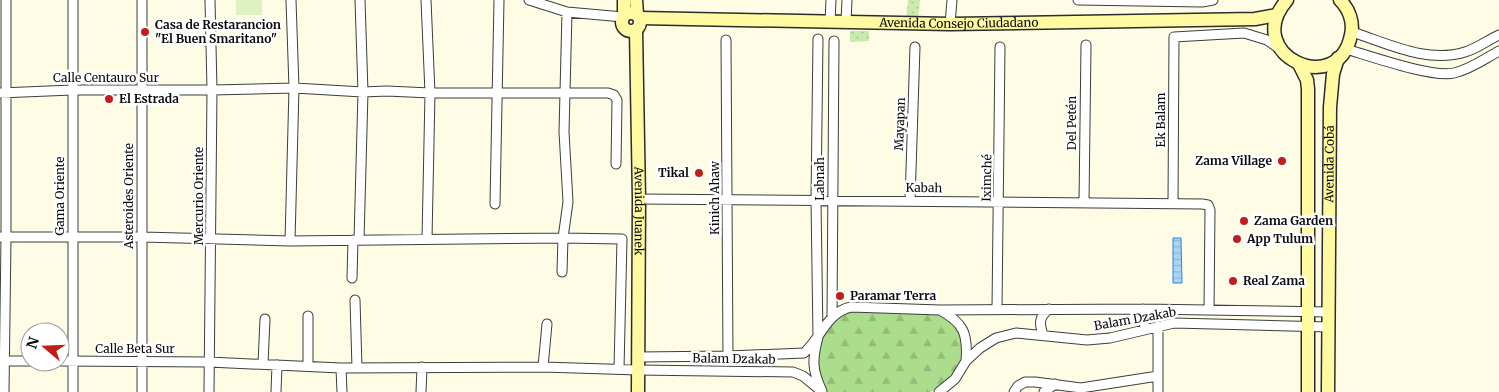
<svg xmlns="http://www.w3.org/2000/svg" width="1499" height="392" font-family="Merriweather,serif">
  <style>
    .grass { fill: url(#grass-dots) }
    .forest { fill: url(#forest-firs) }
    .pitch { fill: #def2c1 }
    .water { fill: url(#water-rules); stroke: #2a86d6 }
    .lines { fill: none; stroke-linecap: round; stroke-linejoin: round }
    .street-casing { stroke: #3d3d3d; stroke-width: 11 }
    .secondary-casing { stroke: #2c2c2c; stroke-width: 15 }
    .street { stroke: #fff; stroke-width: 9 }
    .secondary { stroke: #fffaa1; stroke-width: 12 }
    .poi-dot { fill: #c11d1a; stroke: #fff; stroke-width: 2 }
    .labels { text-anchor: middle; stroke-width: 5; stroke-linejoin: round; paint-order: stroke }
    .street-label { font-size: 12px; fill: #0a0a0a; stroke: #fff }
    .poi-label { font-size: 12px; font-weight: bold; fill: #0a0a0a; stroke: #fff; text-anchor: start }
  </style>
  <defs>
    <pattern id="grass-dots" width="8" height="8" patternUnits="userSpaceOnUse" patternTransform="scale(1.25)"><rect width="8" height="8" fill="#caebae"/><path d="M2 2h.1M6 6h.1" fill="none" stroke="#acc894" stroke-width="1.8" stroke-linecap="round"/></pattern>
    <pattern id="forest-firs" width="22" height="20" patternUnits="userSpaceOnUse" patternTransform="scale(1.25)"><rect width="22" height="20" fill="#acdd8d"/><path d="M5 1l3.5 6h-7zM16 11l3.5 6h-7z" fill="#93bc78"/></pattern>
    <pattern id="water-rules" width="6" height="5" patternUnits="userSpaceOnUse" patternTransform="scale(1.25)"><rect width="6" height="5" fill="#a7d6fa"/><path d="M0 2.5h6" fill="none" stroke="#8eb6d5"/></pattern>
  </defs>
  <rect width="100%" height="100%" fill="#fffce6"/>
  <path class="grass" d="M908 0H920L918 21 906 20Z
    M850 31H869V41L850 42Z"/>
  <path class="forest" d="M842 311 940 312 963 333 964 359 952 379 931 392H827C819 376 812 356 820 339 824 329 835 319 842 311Z"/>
  <path class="pitch" d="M236 0H262V15H236Z"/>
  <path class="water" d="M1173 238H1181L1182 283H1173Z"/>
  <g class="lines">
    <defs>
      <path id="street" d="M426 0 430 93 427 239
        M529 0 567 12 623 17
        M1078 0 1202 2 1213 0
        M846 21 847 0
        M830 22 831 0
        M950 24 952 0
        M1352 32C1387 43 1427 64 1465 52 1476 49 1488 40 1499 35
        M818 39 816 200 818 337C812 360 812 370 822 391
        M726 40 728 356
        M1346 49C1370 56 1432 78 1454 73 1471 69 1484 59 1499 51
        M0 93 72 90H212L294 88 363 92 387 91 430 93H608L614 95 617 100 616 164
        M639 199 1202 204 1208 205 1210 210 1209 310
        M910 201 915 47
        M1084 202 1086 45
        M1173 203 1174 37 1244 33 1267 40 1280 49
        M495 204 499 0
        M0 237H142L290 241 563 238 622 239 619 369
        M359 240 363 92 360 0
        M290 241 294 88 291 0
        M562 272 563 238 568 202 564 132 567 12
        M352 278 353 240
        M355 300 357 368
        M997 309 1000 47
        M1143 309 1145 329
        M940 310C964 323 968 334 966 361
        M308 316V366
        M832 317 834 41
        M1158 326V392
        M1043 335C1039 323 1039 317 1049 309
        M639 357 728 356 804 353C821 338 827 312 851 307L940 310 1143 309 1329 312
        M0 361H30
        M60 361 209 362 341 368 543 367 547 324
        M263 364 265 319
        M543 367 638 370 793 372 803 376 820 390
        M341 368 342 392
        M4 392 6 237V0
        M73 392V0
        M142 392V0
        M209 392 212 90 210 0
        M276 392 277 365
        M421 392 422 367
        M939 392 955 379 966 361 980 348 996 338 1016 333 1087 340 1110 338 1174 323 1329 327
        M1014 392 1018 386 1025 382H1035L1081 388 1158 376
        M1044 392 1055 384"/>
      <g id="secondary">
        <path d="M624 0V15"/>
        <path d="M636 0 637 14"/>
        <path d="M1287 0C1240 54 1338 100 1351 35 1354 22 1349 9 1340 0"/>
        <circle cx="631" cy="22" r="9"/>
        <path id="s1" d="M640 18 950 24 1255 19 1277 15"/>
        <path id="s2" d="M636 30 639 199 638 392"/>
        <path d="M1299 64 1307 80 1308 89V392"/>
        <path id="s3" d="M1328 392 1330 107 1333 74 1338 58"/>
      </g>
    </defs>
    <use href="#street" class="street-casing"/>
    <use href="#secondary" class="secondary-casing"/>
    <use href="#street" class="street"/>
    <use href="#secondary" class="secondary"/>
  </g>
  <g class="poi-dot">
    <circle cx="145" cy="32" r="5"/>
    <circle cx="109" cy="99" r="5"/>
    <circle cx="1282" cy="161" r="5"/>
    <circle cx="699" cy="173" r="5"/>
    <circle cx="1244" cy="221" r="5"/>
    <circle cx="1237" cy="239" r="5"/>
    <circle cx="1233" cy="281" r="5"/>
    <circle cx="840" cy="296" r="5"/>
  </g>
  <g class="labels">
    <g class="street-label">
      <text dy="4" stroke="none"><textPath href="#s1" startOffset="319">Avenida Consejo Ciudadano</textPath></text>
      <text x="106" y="82">Calle Centauro Sur</text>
      <text transform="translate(1161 120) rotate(-90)" y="4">Ek Balam</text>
      <text transform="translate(1072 123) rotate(-90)" y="4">Del Petén</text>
      <text transform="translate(900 124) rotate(-88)" y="4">Mayapan</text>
      <text dy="4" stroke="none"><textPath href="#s3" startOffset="228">Avenida Cobá</textPath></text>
      <text transform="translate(987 178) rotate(-89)" y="4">Iximché</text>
      <text transform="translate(820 179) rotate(-90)" y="4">Labnah</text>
      <text transform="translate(924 188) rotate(1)" y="4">Kabah</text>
      <text transform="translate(60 196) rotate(-90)" y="4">Gama Oriente</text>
      <text transform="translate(129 196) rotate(-90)" y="4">Asteroides Oriente</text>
      <text transform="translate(199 196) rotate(-90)" y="4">Mercurio Oriente</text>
      <text transform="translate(715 198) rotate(-90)" y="4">Kinich Ahaw</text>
      <text dy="4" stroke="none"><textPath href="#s2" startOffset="181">Avenida Juanek</textPath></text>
      <text transform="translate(1135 319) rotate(-10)" y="4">Balam Dzakab</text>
      <text x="135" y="353">Calle Beta Sur</text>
      <text transform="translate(734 359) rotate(1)" y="4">Balam Dzakab</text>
    </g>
    <g class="poi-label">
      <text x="155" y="29">Casa de Restarancion<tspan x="155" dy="14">"El Buen Smaritano"</tspan></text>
      <text x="119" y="103">El Estrada</text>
      <text x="1272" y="165" text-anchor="end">Zama Village</text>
      <text x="689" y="177" text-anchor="end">Tikal</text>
      <text x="1254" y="225">Zama Garden</text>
      <text x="1247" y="243">App Tulum</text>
      <text x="1243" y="285">Real Zama</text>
      <text x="850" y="300">Paramar Terra</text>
    </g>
  </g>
  <g transform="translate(45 347) rotate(289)"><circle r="24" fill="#ffffff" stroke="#9d9d9d"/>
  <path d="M0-4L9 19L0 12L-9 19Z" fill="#c11d1a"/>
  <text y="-8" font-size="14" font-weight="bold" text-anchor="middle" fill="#0a0a0a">N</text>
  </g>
</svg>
